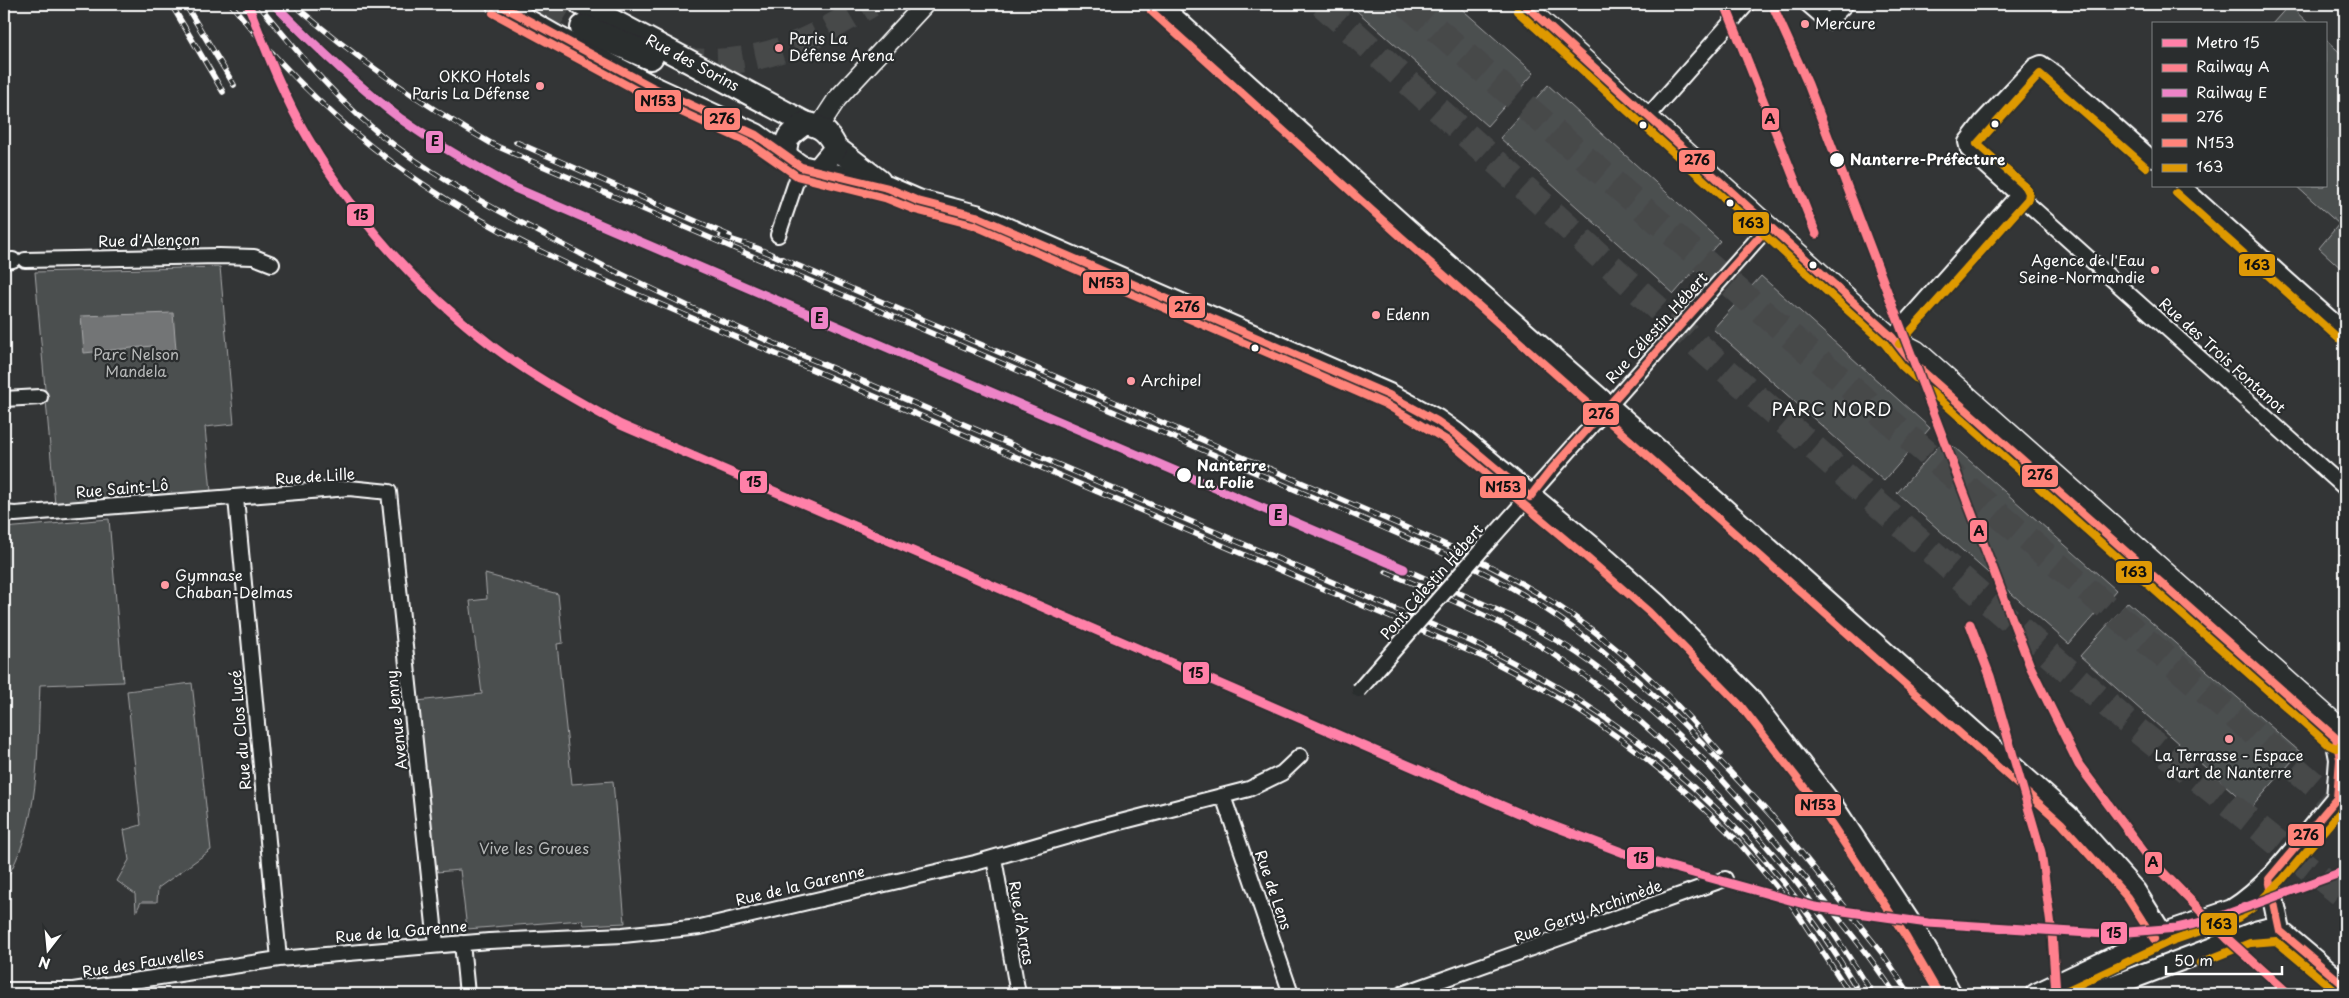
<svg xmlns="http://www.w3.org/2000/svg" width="2349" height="998" font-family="'Playpen Sans',sans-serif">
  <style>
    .green { fill: #4c4f50; stroke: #a6a7a8 }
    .water { fill: #737576; stroke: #abacad }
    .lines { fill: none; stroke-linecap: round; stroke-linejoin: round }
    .motorway-tunnel { stroke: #47494a; stroke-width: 26; stroke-dasharray: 26 13; stroke-linecap: butt }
    .minor-casing { stroke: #fff; stroke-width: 18 }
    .tertiary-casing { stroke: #fff; stroke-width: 21 }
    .secondary-casing { stroke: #fff; stroke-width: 24 }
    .primary-casing { stroke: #fff; stroke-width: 26 }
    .motorway-casing { stroke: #fff; stroke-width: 30 }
    .minor { stroke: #2a2d2e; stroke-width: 14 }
    .tertiary { stroke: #2a2d2e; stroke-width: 18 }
    .secondary { stroke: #2a2d2e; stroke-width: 20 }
    .primary { stroke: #2a2d2e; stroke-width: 22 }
    .motorway { stroke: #2a2d2e; stroke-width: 26 }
    .rail-casing { stroke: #fff; stroke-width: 5.5 }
    .rail { stroke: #2a2d2e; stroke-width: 4; stroke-dasharray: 11; stroke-linecap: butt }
    .minor-bridge-casing { stroke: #fff; stroke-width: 18; stroke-linecap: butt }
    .minor-bridge { stroke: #2a2d2e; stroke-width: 14 }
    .bus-1-casing { stroke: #2a2d2e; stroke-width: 11 }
    .bus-2-casing { stroke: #2a2d2e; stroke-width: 11 }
    .bus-3-casing { stroke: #2a2d2e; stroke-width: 11 }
    .bus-1 { stroke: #ff847a; stroke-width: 8 }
    .bus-2 { stroke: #ff847a; stroke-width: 8 }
    .bus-3 { stroke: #de9906; stroke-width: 8 }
    .rail-1-casing { stroke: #2a2d2e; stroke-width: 12 }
    .rail-2-casing { stroke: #2a2d2e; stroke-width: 12 }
    .rail-1 { stroke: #ff808d; stroke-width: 9 }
    .rail-2 { stroke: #ed84c7; stroke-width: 9 }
    .metro-1-casing { stroke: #2a2d2e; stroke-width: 12 }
    .metro-1 { stroke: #ff80a8; stroke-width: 9 }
    .poi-dot { fill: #ff9aa2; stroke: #2a2d2e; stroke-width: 2 }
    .bus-dot { fill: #fff; stroke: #2a2d2e; stroke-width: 2 }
    .labels { text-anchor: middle; stroke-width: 4.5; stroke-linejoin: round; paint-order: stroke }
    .poi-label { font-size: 15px; fill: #fff; stroke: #2a2d2e; text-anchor: start }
    .street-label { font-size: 15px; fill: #fff; stroke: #2a2d2e }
    .stop-label { font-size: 15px; font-weight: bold; fill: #fff; stroke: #2a2d2e; text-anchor: start }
    .park-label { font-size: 15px; fill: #b7b9b9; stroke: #2a2d2e }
    .quarter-label { font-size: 18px; letter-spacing: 1px; fill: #fff; stroke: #2a2d2e }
    .line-badge { stroke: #2a2d2e; stroke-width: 2 }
    .pale-badge-label { font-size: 14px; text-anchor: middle; font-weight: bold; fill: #111 }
  </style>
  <rect width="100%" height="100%" fill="#333536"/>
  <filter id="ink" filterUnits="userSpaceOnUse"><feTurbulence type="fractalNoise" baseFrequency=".02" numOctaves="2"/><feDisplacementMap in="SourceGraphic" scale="10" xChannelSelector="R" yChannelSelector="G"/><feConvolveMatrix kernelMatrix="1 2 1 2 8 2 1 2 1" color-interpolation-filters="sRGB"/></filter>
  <g filter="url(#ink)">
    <path class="green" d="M1349 4H1456L1534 73 1487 126Z
      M2289 5 2309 24H2272Z
      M2325 39 2345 57V272L2319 248 2339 224 2296 186H2325Z
      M1548 85 1720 241 1674 294 1500 138Z
      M220 267 234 424 205 427 211 492 55 505 35 272Z
      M1761 276 1930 428 1884 481 1713 329Z
      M1945 439 2116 590 2069 644 1897 493Z
      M109 519 123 682 40 685C37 753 41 823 4 883V528Z
      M485 574 558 594 563 643 557 644 572 784 613 781 625 923 584 925 582 920 467 929 460 870 436 872 417 701 482 694 470 601 487 599Z
      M2128 602 2300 752 2251 808 2080 656Z
      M192 683 211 850 158 888 157 902H141L136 912 135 894 117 881 129 860 124 830 141 825 127 691Z"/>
    <path class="water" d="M173 313 176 350 154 353 152 346 84 353 81 316Z"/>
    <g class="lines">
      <path class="motorway-tunnel" d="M543 4 584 28
        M1322 4 1710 356 1967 583 2127 722 2345 897
        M1407 4 1809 352 2345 811
        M678 60C757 69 805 44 871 4"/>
      <defs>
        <path id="minor" d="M1807 4 1828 22 1846 4
          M1649 115 1747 4
          M2153 159 2057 74 2041 63 2034 66 1982 121 1966 142 1968 150 2345 488
          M2183 186 2345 331
          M778 235 801 167
          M25 260 219 256 254 257 272 264
          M4 261 13 260
          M1892 337 2019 194
          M4 399 40 397
          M236 498 279 959
          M4 513 15 514 349 488 389 492 436 944
          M1491 539 1769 226
          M1223 796 1291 994
          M994 858 1018 994
          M462 943 467 994
          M4 990H73L279 959 489 941 623 935 700 927 975 863 1093 829 1249 789 1282 773 1300 756
          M1402 994 1725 879"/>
        <path id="tertiary" d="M1524 4 1892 337 1917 350 2345 731
          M820 125 837 99 925 4"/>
        <path id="secondary" d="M1158 4 1407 229 1629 424 2068 816 2135 891 2162 934
          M2336 738 2340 759 2337 798
          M2269 879 2280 931 2345 986
          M2036 994 2165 933 2232 910C2273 885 2306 834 2337 798L2345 796
          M2091 994 2255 932 2267 929 2280 931"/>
        <g id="primary">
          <path d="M498 4 554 36 654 88 756 135 801 167 888 188 918 201 976 216 1389 395 1437 421 1454 433 1592 548 1656 605 1748 698 1833 808 1915 932 1950 994"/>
          <path id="s1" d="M581 4 805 123"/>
          <path d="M836 148 879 181"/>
          <path d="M785 156C786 135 789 135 805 123 822 126 828 132 836 148L817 171"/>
        </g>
        <path id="motorway" d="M584 28 650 56"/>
      </defs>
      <use href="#minor" class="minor-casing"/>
      <use href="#tertiary" class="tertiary-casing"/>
      <use href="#secondary" class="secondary-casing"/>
      <use href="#primary" class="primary-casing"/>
      <use href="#motorway" class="motorway-casing"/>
      <use href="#minor" class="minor"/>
      <use href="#tertiary" class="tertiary"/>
      <use href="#secondary" class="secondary"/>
      <use href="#primary" class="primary"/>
      <use href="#motorway" class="motorway"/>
      <defs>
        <path id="rail" d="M171 4 223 92
          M185 4 234 85
          M231 4C332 132 439 207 587 273L1490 660C1587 709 1662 764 1738 842
          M258 4C299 54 341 106 394 145 462 196 539 231 613 271
          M293 4C357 59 421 104 494 145L1403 536C1452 557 1500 578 1544 608 1631 665 1705 744 1775 820
          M516 142 730 236
          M721 236 757 248 1435 540C1554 592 1638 655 1721 754
          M609 268 692 308 1470 641C1635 717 1770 837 1860 994
          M1404 569C1462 595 1523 618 1577 653 1670 716 1735 790 1805 877 1836 915 1868 953 1895 994
          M1386 572C1444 596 1502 621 1555 655 1604 687 1647 726 1688 766 1718 795 1748 824 1775 856 1812 899 1843 947 1873 994
          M1772 816 1882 953 1910 994
          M1735 838 1794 908 1850 994"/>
      </defs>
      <use href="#rail" class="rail-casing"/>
      <use href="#rail" class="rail"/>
      <defs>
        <path id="minor-bridge" d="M1359 690 1491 539"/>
      </defs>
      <use href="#minor-bridge" class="minor-bridge-casing"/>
      <use href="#minor-bridge" class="minor-bridge"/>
      <defs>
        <path id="bus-1" d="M498 4 654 88 756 135 801 167 888 188 918 201 976 216 1389 395 1437 421 1454 433 1530 497 1551 470 1769 226
          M1524 4 1892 337 1909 359 2336 738 2340 759 2337 798 2269 879 2280 931 2345 986"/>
        <path id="bus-2" d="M1151 11 1400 236 2061 823 2127 897 2154 939
          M493 13 649 97 751 144 797 176 885 198 915 210 973 225 1385 404 1448 441 1585 556 1649 612 1740 705 1825 814 1906 937 1939 994"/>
        <path id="bus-3" d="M1517 11 1885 344 1902 366 2329 745 2336 748 2345 744
          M2176 193 2338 338
          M1899 344 2028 199 2029 193 2026 187 1977 144 2040 74 2146 167
          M2200 963 2250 943 2276 941 2339 994
          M2059 994 2169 942 2238 918 2254 907 2282 880 2345 806"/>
      </defs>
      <use href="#bus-1" class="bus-1-casing"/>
      <use href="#bus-2" class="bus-2-casing"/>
      <use href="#bus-3" class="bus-3-casing"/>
      <use href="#bus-1" class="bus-1"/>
      <use href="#bus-2" class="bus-2"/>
      <use href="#bus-3" class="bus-3"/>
      <defs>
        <path id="rail-1" d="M1725 4 1816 234
          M1772 4 1808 84 2030 666 2079 765 2146 855 2229 940 2289 994
          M1970 624 1990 676 2041 852 2052 933 2056 994"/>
        <path id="rail-2" d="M274 4C314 45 355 84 401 119 437 145 476 167 515 188L1404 569"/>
      </defs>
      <use href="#rail-1" class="rail-1-casing"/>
      <use href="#rail-2" class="rail-2-casing"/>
      <use href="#rail-1" class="rail-1"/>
      <use href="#rail-2" class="rail-2"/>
      <defs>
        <path id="metro-1" d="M248 4C266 50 283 96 308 138 356 220 420 291 495 348 535 378 578 401 621 425L1519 813 1632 856 1815 907 1928 923 2105 934 2177 928 2211 920 2345 871"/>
      </defs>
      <use href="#metro-1" class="metro-1-casing"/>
      <use href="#metro-1" class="metro-1"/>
    </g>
  </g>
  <g class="poi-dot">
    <circle cx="1805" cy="24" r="5"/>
    <circle cx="779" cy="48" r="5"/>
    <circle cx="540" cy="86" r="5"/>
    <circle cx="2155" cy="270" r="5"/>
    <circle cx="1376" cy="315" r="5"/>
    <circle cx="1131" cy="381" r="5"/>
    <circle cx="165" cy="585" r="5"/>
    <circle cx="2229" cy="739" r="5"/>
  </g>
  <g class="bus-dot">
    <circle cx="1995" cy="124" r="4.5"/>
    <circle cx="1643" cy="125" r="4.5"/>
    <circle cx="1837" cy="160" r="8"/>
    <circle cx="1730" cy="203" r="4.5"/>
    <circle cx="1813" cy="265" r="4.5"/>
    <circle cx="1255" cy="348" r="4.5"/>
    <circle cx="1184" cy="475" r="8"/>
  </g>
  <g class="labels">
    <g class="poi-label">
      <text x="1815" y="29">Mercure</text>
      <text x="789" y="44">Paris La<tspan x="789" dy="17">Défense Arena</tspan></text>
      <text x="530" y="82" text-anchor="end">OKKO Hotels<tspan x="530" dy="17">Paris La Défense</tspan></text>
      <text x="2145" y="266" text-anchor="end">Agence de l'Eau<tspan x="2145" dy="17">Seine-Normandie</tspan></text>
      <text x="1386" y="320">Edenn</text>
      <text x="1141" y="386">Archipel</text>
      <text x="175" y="581">Gymnase<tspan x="175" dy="17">Chaban-Delmas</tspan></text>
      <text x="2229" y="761" text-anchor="middle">La Terrasse - Espace<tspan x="2229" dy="17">d'art de Nanterre</tspan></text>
    </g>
    <g class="street-label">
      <text dy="5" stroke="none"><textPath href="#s1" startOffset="126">Rue des Sorins</textPath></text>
      <text transform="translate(149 241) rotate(-1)" y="5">Rue d'Alençon</text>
      <text transform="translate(1657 328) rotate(-48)" y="5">Rue Célestin Hébert</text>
      <text transform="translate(2222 356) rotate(42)" y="5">Rue des Trois Fontanot</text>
      <text transform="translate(315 477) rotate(-4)" y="5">Rue de Lille</text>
      <text transform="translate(122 489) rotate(-5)" y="5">Rue Saint-Lô</text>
      <text transform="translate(1432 582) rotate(-49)" y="5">Pont Célestin Hébert</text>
      <text transform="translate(397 720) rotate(-96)" y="5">Avenue Jenny</text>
      <text transform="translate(241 730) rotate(-95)" y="5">Rue du Clos Lucé</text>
      <text transform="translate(800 886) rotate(-13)" y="5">Rue de la Garenne</text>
      <text transform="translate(1273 890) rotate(71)" y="5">Rue de Lens</text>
      <text transform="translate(1588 912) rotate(-20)" y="5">Rue Gerty Archimède</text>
      <text transform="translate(1021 923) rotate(80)" y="5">Rue d'Arras</text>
      <text transform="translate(401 932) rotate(-5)" y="5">Rue de la Garenne</text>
      <text transform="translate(143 963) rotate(-9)" y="5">Rue des Fauvelles</text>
    </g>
    <g class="stop-label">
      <text x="1850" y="165">Nanterre-Préfecture</text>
      <text x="1197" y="471">Nanterre<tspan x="1197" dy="17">La Folie</tspan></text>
    </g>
    <g class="park-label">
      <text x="136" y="360">Parc Nelson<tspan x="136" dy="17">Mandela</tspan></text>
      <text x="534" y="854">Vive les Groues</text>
    </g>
    <g class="quarter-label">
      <text x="1832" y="416">PARC NORD</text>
    </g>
  </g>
  <g class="line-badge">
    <rect x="634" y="89" width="48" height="24" rx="5" fill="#ff847a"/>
    <rect x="1761" y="107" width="19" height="24" rx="5" fill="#ff808d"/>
    <rect x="703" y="107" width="38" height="24" rx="5" fill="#ff847a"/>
    <rect x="425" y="130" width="19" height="24" rx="5" fill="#ed84c7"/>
    <rect x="1678" y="149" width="38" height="24" rx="5" fill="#ff847a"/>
    <rect x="346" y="203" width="29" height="24" rx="5" fill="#ff80a8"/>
    <rect x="1732" y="211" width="38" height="24" rx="5" fill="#de9906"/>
    <rect x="2238" y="253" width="38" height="24" rx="5" fill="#de9906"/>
    <rect x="1082" y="271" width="48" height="24" rx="5" fill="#ff847a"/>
    <rect x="1168" y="295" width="38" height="24" rx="5" fill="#ff847a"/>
    <rect x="810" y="306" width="19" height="24" rx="5" fill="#ed84c7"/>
    <rect x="1582" y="402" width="38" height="24" rx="5" fill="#ff847a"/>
    <rect x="2021" y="464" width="38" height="24" rx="5" fill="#ff847a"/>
    <rect x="739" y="470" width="29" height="24" rx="5" fill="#ff80a8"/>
    <rect x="1479" y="475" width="48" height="24" rx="5" fill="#ff847a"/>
    <rect x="1268" y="503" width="20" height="24" rx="5" fill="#ed84c7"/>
    <rect x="1969" y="519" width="19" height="24" rx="5" fill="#ff808d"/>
    <rect x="2115" y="560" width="38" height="24" rx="5" fill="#de9906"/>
    <rect x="1182" y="661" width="28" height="24" rx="5" fill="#ff80a8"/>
    <rect x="1794" y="793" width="48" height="24" rx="5" fill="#ff847a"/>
    <rect x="2287" y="823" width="38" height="24" rx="5" fill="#ff847a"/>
    <rect x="1626" y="846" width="29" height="24" rx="5" fill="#ff80a8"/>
    <rect x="2144" y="851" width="19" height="24" rx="5" fill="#ff808d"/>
    <rect x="2200" y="912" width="38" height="24" rx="5" fill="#de9906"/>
    <rect x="2100" y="921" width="28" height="24" rx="5" fill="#ff80a8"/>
  </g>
  <g class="pale-badge-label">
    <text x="658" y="106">N153</text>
    <text x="1770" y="124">A</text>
    <text x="722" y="124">276</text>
    <text x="435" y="146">E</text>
    <text x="1697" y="165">276</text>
    <text x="361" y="220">15</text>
    <text x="1751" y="228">163</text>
    <text x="2257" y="270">163</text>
    <text x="1106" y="288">N153</text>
    <text x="1187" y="312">276</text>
    <text x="819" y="323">E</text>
    <text x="1601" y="419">276</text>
    <text x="2040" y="480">276</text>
    <text x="754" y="487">15</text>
    <text x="1503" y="492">N153</text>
    <text x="1278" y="520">E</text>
    <text x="1979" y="536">A</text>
    <text x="2134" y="577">163</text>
    <text x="1196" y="678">15</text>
    <text x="1818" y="810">N153</text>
    <text x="2306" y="840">276</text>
    <text x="1641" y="863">15</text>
    <text x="2153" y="867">A</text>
    <text x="2219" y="929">163</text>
    <text x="2114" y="938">15</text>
  </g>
  <rect width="2349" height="998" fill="none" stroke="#2a2d2e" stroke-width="20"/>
  <rect x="10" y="10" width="2329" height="978" fill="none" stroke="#fff" stroke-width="2" filter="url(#ink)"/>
  <rect x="2152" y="22" width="175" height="165" fill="#2a2d2e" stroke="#7f8182"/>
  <rect x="2162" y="39" width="25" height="8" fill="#ff80a8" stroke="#7f8182"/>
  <text x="2196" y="48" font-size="15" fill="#ffffff">Metro 15</text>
  <rect x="2162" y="64" width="25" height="8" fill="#ff808d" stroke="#7f8182"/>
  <text x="2196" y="72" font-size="15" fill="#ffffff">Railway A</text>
  <rect x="2162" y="89" width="25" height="8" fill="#ed84c7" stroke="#7f8182"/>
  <text x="2196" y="98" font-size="15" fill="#ffffff">Railway E</text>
  <rect x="2162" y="114" width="25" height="8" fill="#ff847a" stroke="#7f8182"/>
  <text x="2196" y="122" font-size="15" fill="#ffffff">276</text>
  <rect x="2162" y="139" width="25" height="8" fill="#ff847a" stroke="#7f8182"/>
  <text x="2196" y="148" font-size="15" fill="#ffffff">N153</text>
  <rect x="2162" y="164" width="25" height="8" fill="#de9906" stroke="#7f8182"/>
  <text x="2196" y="172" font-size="15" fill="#ffffff">163</text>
  <g transform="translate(48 950) rotate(196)" stroke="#2a2d2e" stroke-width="4" paint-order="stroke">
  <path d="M0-4L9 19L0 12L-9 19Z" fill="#ffffff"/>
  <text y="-8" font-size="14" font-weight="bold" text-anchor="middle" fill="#ffffff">N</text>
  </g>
  <path d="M2166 966v8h116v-8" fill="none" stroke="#ffffff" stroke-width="2.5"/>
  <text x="2174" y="966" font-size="15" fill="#ffffff" stroke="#2a2d2e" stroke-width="4" paint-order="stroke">50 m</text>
</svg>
